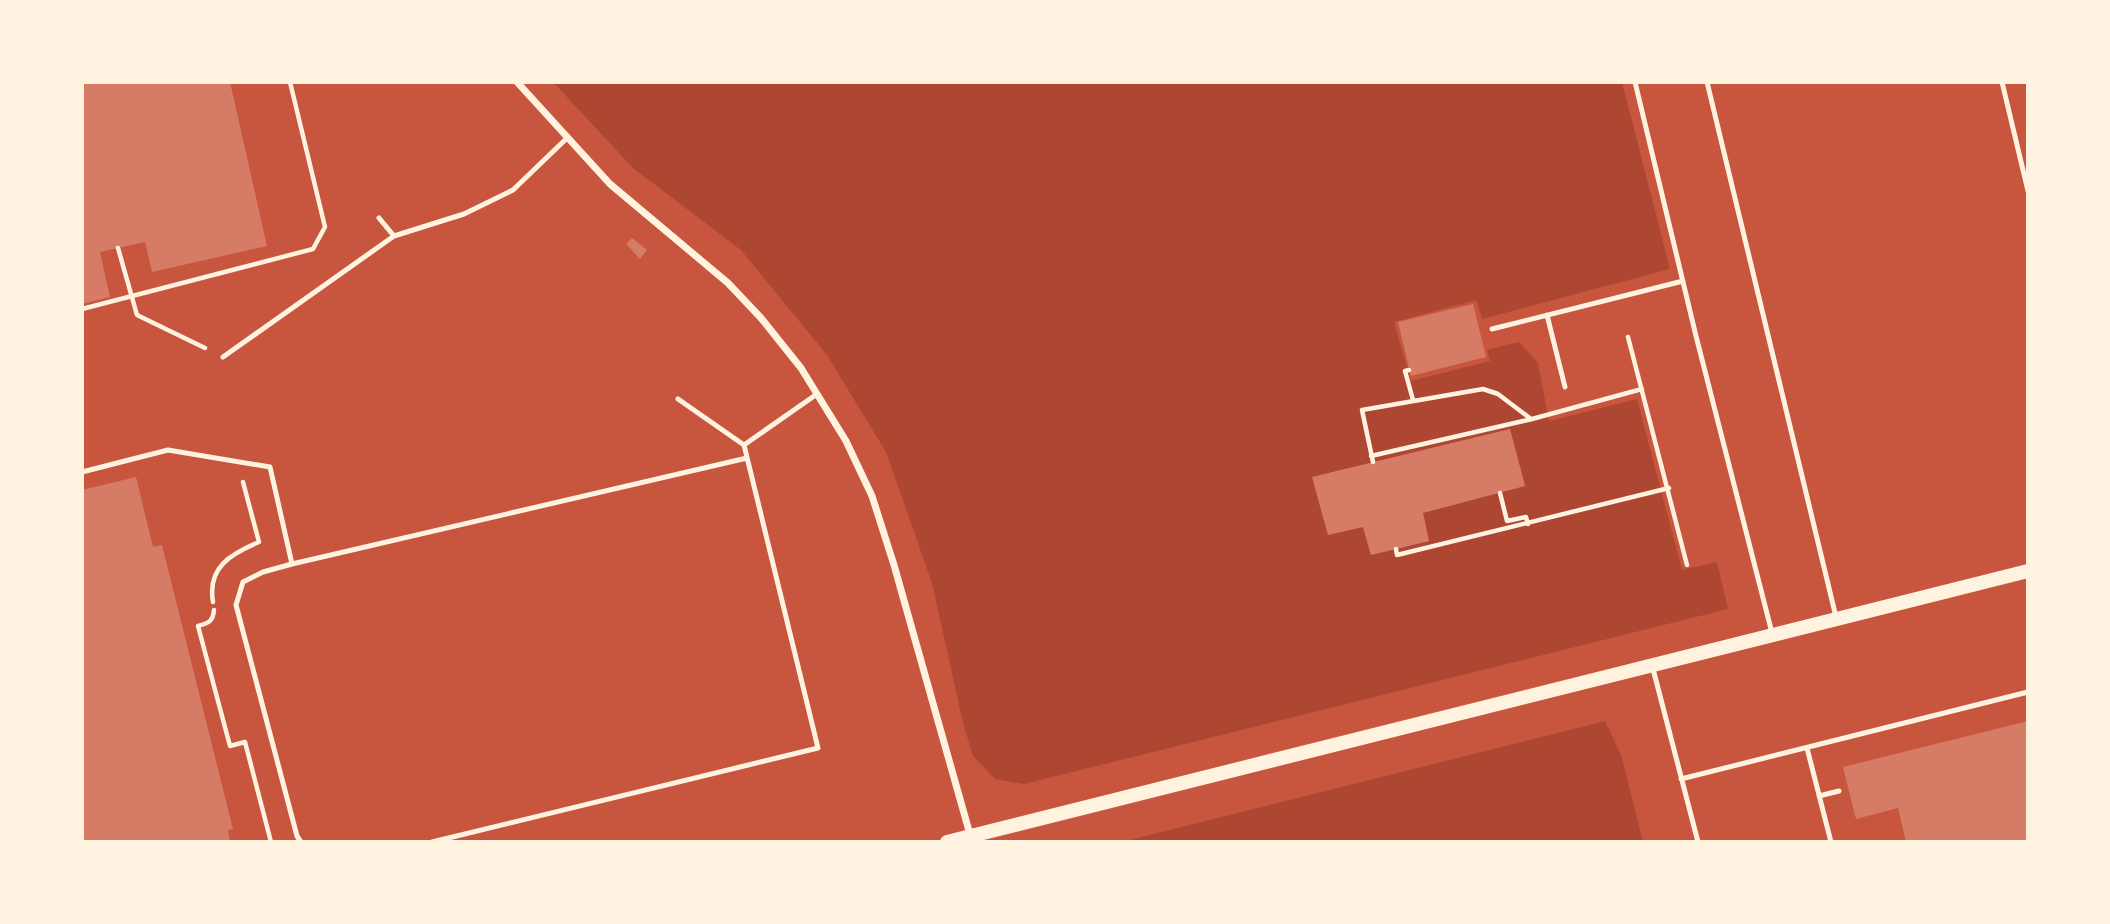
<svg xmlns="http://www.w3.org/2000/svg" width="2110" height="924" font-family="Quicksand,sans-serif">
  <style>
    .green { fill: #ae4732; fill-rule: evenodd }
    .building { fill: #d67c66 }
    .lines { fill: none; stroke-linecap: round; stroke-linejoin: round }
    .path { stroke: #fff3e0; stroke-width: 4.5 }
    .service { stroke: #fff3e0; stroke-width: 5 }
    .minor { stroke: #fff3e0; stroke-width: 7 }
    .secondary { stroke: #fff3e0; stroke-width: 14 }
  </style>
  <rect width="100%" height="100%" fill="#c8553d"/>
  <path class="green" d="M553 82H1622L1670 269 1482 319 1476 300 1394 322 1411 381 1490 361 1487 350 1519 342 1538 363 1549 421 1637 399 1682 570 1717 562 1728 609 1024 784 995 779 973 756 963 723 932 583 886 452 827 355 741 250 633 168ZM1510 429 1525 485 1423 513 1429 541 1371 555 1363 527 1328 535 1313 477Z
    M1605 721 1621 755 1643 842H1121Z"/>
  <path class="building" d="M82 82H230L267 246 152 272 145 242 100 252 110 297 82 304Z
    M632 238 647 250 640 259 626 244Z
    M1473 304 1486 357 1411 376 1398 322Z
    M1510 429 1525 486 1423 513 1429 541 1371 555 1363 527 1328 535 1312 477Z
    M136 477 153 547 162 545 233 829 228 830 230 842H82V490Z
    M2028 721V842H1906L1898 808 1856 819 1843 767Z"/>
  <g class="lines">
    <path class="path" d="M118 248 137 315 205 348
      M82 309 313 249 325 227 290 82
      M1628 337 1687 565
      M1409 370 1405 371 1413 400
      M1371 456 1532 419 1642 389
      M1373 462 1362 410 1483 389 1498 394 1531 419
      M1500 493 1507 521 1526 517 1528 524
      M1396 549 1397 555 1669 488
      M213 602C207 567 231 554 259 542L243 482
      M214 610C213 622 208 623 198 626L230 746 245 742 271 842"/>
    <path class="service" d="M1635 82 1696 336 1772 633
      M1707 82 1836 617
      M2002 82 2028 191
      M379 218 394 236
      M1547 315 1565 387
      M1492 329 1683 281
      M223 357 394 236 464 214 513 190 566 139
      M744 445 817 394
      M82 472 168 450 270 467 292 564 263 572 243 582 236 605 297 836 301 842
      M292 564 747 458
      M1652 665 1698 842
      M1807 748 1831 842
      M1681 779 2028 692
      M1819 796 1839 791
      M432 842 818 748 744 445 678 399"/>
    <path class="minor" d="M517 82 610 184 728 283 761 318 801 368 846 441 872 496 894 565 971 838"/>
    <path class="secondary" d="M947 842 2028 571"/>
  </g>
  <rect width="2110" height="924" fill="none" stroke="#fff3e0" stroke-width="168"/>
</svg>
